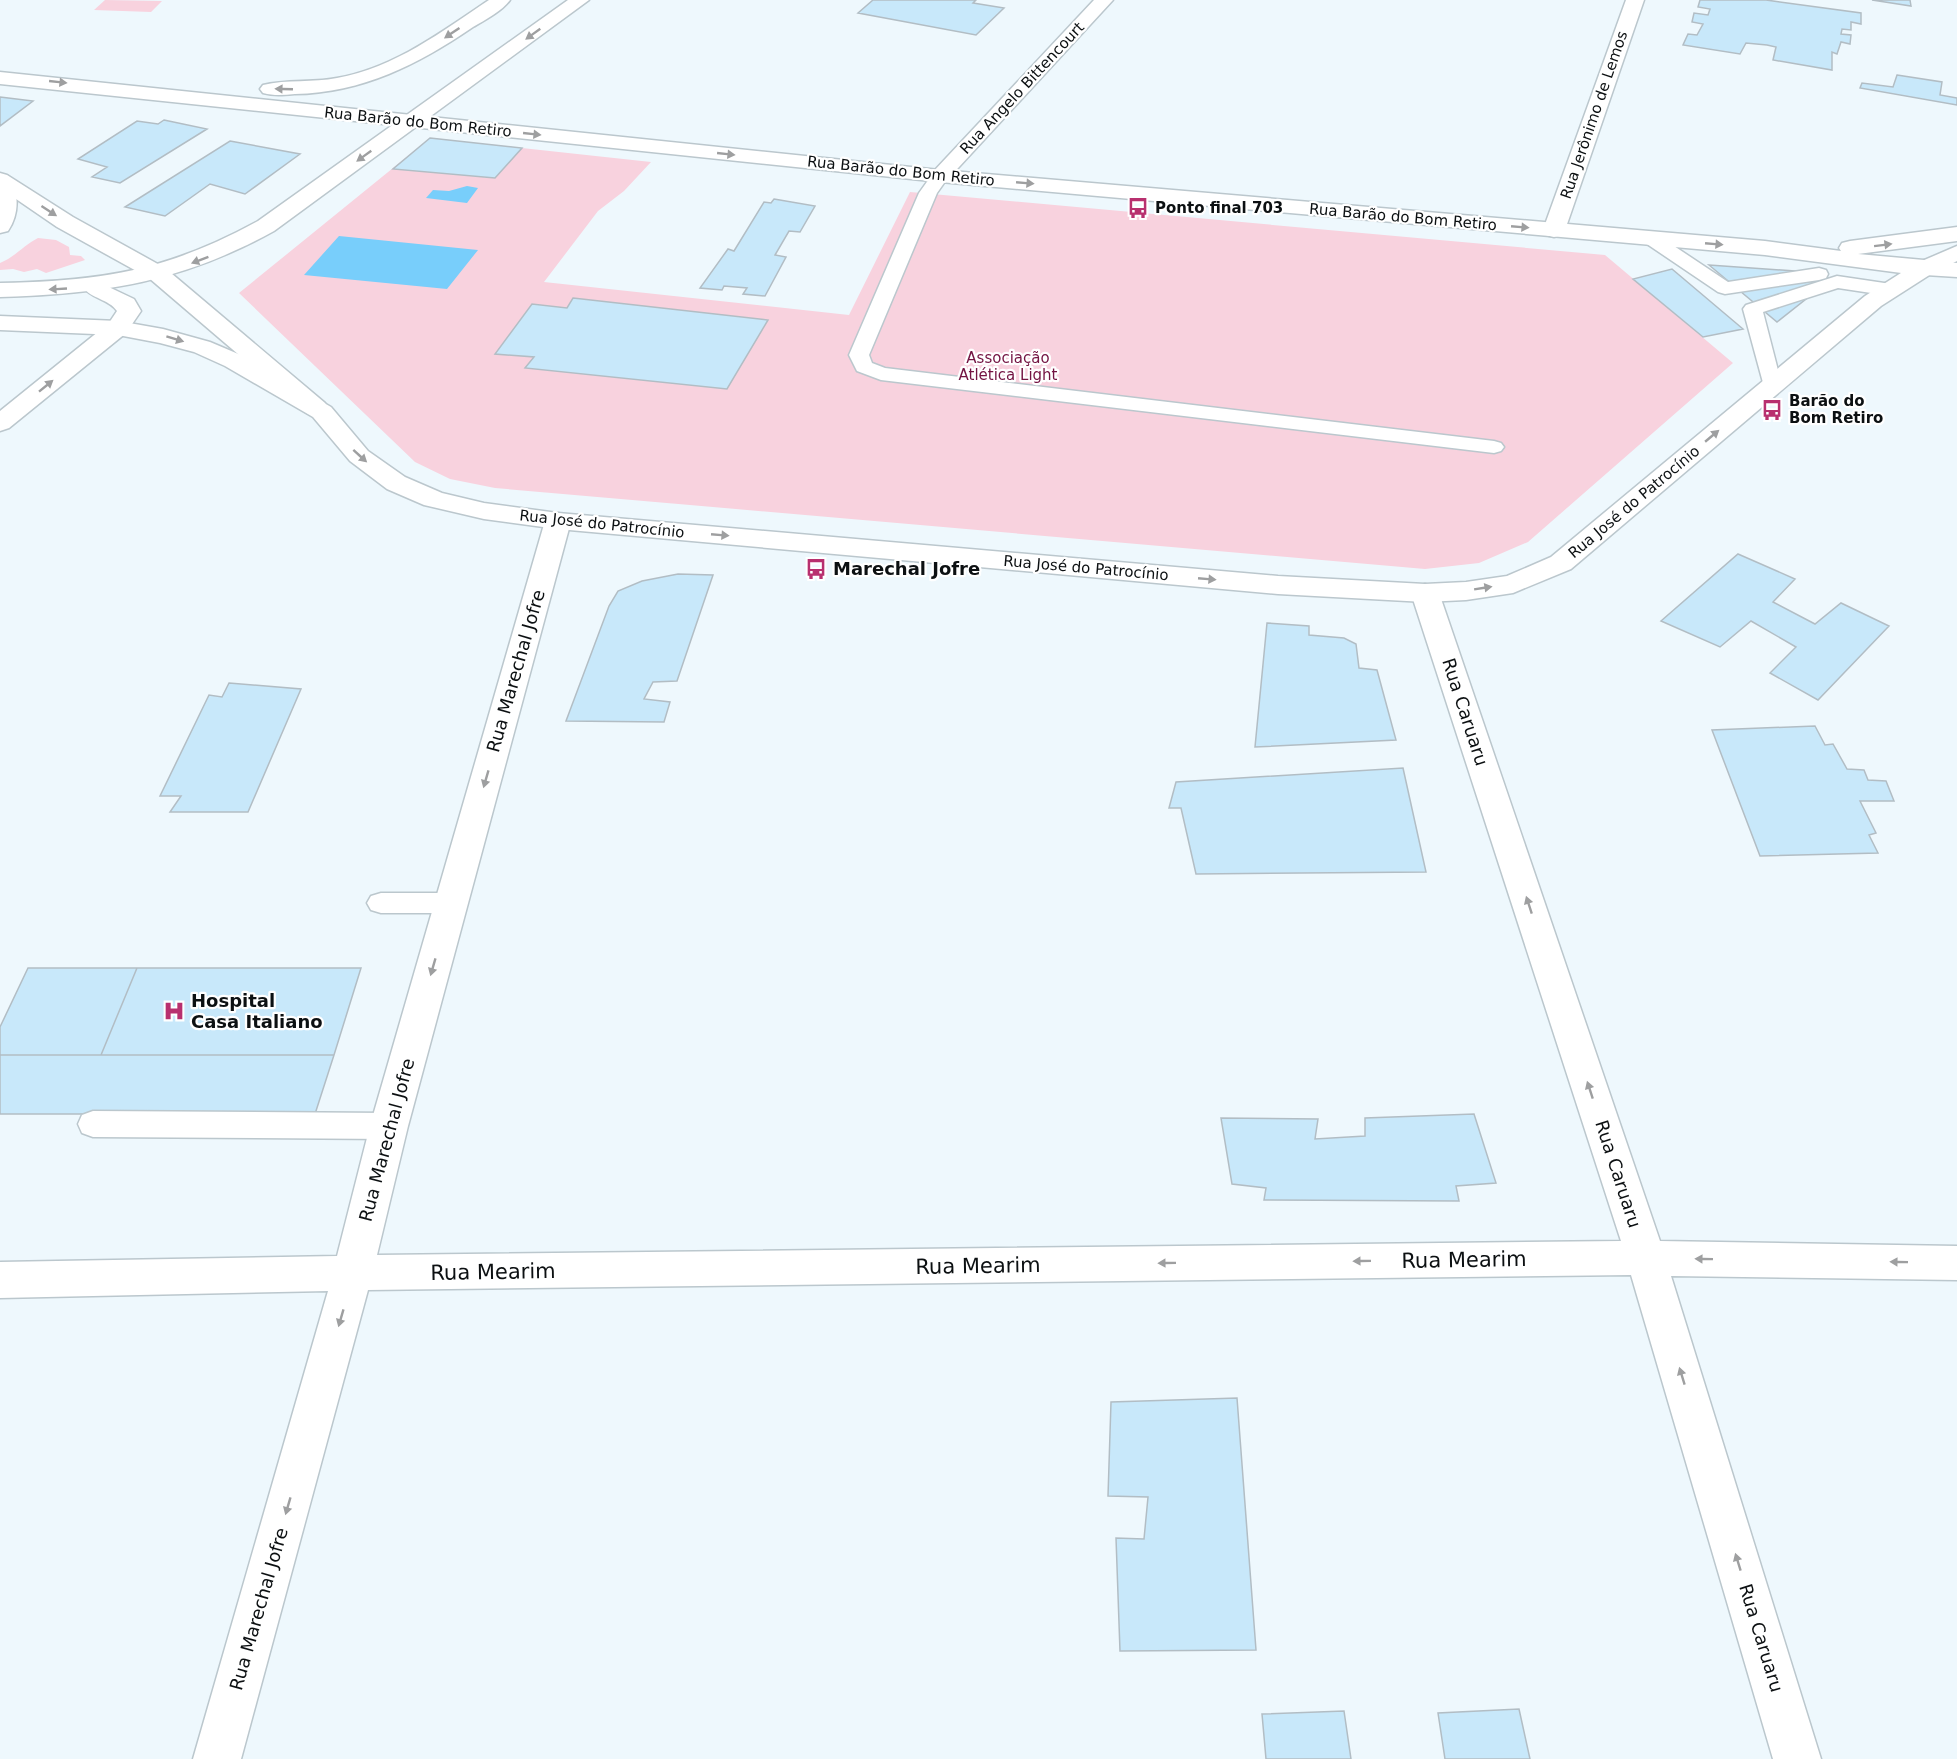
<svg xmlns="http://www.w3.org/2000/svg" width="1957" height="1759" font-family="'DejaVu Sans',sans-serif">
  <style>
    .green { fill: #f8d2de }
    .water { fill: #78cefb }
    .building { fill: #c8e8fa; stroke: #b2bdc4; stroke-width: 1.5 }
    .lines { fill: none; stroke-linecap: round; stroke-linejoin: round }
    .service-casing { stroke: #bbc7cd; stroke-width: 3 }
    .minor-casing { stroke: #bbc7cd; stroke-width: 3 }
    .secondary-casing { stroke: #bbc7cd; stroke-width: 3 }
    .primary-casing { stroke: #bbc7cd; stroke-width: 3 }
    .service { fill: #fff; fill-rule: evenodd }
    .minor { fill: #fff; fill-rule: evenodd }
    .secondary { fill: #fff; fill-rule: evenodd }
    .primary { fill: #fff; fill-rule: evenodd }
    .oneway { fill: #9e9fa0 }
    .labels { text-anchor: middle; stroke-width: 4.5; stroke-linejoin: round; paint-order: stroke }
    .far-street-label { font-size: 15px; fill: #0c1012; stroke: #fff }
    .far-poi-label { font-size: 15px; font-weight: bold; fill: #0c1012; stroke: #fff; text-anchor: start }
    .far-park-label { font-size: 15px; fill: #731342; stroke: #fff }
    .poi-label { font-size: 18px; font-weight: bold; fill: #0c1012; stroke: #fff; text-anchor: start }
    .street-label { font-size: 18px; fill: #0c1012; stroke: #fff }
    .near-street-label { font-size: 21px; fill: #0c1012; stroke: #fff }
  </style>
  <rect width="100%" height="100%" fill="#eef8fd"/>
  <path class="green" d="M105 0 162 1 151 12 94 10Z
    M430 138 651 162 624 191 598 211 544 282 849 315 910 192 1605 255 1733 363 1528 542 1479 563 1425 569 495 488 450 479 415 462 239 293Z
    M38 238 56 240 69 247 70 255 81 256 85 260 46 273 37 269 24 272 13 269 0 270V263C15 257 24 245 38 238Z"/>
  <path class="water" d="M467 186 478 188 467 203 426 198 433 190 449 191Z
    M339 236 478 250 447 289 304 275Z"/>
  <path class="building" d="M873 0H976L973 3 1004 8 976 35 858 13Z
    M1700 0H1766L1861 13V24L1851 22V30L1842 29 1841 34 1851 35 1850 44 1841 42 1837 54 1832 52V70L1773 60 1776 47 1767 45 1746 43 1740 54 1683 45 1688 34 1697 35 1703 24 1692 22 1694 13 1708 15 1710 9 1698 7Z
    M1872 0H1910L1911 6Z
    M1897 75 1942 82 1940 95 1957 98V105L1860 88 1862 83 1893 87Z
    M0 97 33 101 0 126Z
    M164 120 207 129 120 183 92 177 107 167 78 159 137 121 158 124Z
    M430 138 522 148 495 178 393 169Z
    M230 141 300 154 245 194 210 184 165 216 125 207Z
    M774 199 815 206 800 232 789 231 775 255 786 257 765 296 743 294 747 288 724 286 722 290 700 288 728 249 734 251 764 202 771 203Z
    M1709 265 1809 272 1825 284 1777 322Z
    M1672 269 1743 329 1703 337 1633 279Z
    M573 298 768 320 727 389 525 368 534 357 495 354 532 304 567 308Z
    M1738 554 1795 579 1773 602 1815 624 1841 603 1889 626 1818 700 1770 673 1796 647 1751 621 1720 647 1661 621Z
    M678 574 713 575 677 681 653 682 644 699 670 702 664 722 566 721 609 606 618 591 642 581Z
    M1267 623 1309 626V635L1344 638 1356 644 1359 668 1377 670 1396 740 1255 747Z
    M229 683 301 689 248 812H170L181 796H160L209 695 222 697Z
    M1815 726 1825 745 1833 744 1847 769 1864 770 1868 780 1886 781 1894 801H1860L1876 833 1869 835 1878 853 1760 856 1712 730Z
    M1403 768 1426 872 1196 874 1181 808H1169L1176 782Z
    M28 968H137L101 1055H0V1027Z
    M137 968H361L334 1055H101Z
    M0 1055H334L315 1114H0Z
    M1474 1114 1496 1183 1456 1186 1459 1201 1264 1200 1266 1188 1232 1184 1221 1118 1318 1119 1315 1139 1365 1136V1118Z
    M1237 1398 1256 1650 1120 1651 1116 1538 1144 1539 1148 1497 1108 1496 1111 1402Z
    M1519 1709 1530 1759H1445L1438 1713Z
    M1344 1711 1351 1759H1266L1262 1714Z"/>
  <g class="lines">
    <defs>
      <path id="service" d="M940 171 946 172 949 176 937 193 869 355 872 363 885 368 1494 441 1501 443 1504 447 1501 451 1494 453 881 380 857 371 849 355 919 193 934 172Z
        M1650 233 1656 234 1728 282 1819 268 1826 270 1828 274 1826 278 1819 280 1725 294 1718 292 1644 242 1641 238 1644 234Z
        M1837 276 1891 284 1898 286 1900 290 1898 294 1891 296 1838 288 1763 312 1782 386 1779 390H1765L1743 309 1746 305Z
        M381 893H451L461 896 465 903 461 910 451 913H381L371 910 367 903 371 896Z
        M93 1111 389 1113 400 1117 404 1126 400 1135 389 1139 93 1137 82 1133 78 1124 82 1115Z"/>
      <path id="minor" d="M1094 0H1113L947 180 940 182 933 180 929 176 933 172Z
        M1626 0H1644L1565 230 1562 235 1554 237 1546 235 1543 230Z
        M94 280 134 299 141 311 126 333 9 428 0 431V411L109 323 117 311C109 299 91 299 83 287L86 282Z
        M558 513 568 515 571 521 408 1126 377 1255 1621 1241 1411 593 1415 587 1425 584 1435 587 1439 593 1660 1241 1957 1246V1280L1671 1276 1821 1759H1773L1631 1275 368 1290 241 1759H193L328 1291 0 1298V1262L337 1256 370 1126 545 521 548 515Z"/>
      <path id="secondary" d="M489 0H510C502 11 485 20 473 27 419 64 362 93 295 94 284 95 274 96 263 93L260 89 263 85C287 79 313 83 337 78 394 68 443 31 489 0Z
        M0 72 940 170 1765 241 1841 251 1839 248 1842 243 1850 241 1957 227V241L1858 254 1957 263V277L1909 274 1765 255 940 182 0 84Z
        M0 173 7 175 73 217 165 268 325 403 328 408 325 413 316 415 307 413 149 278 57 227 0 188Z"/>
      <path id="primary" d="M568 0H589L274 231C182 282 104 294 0 297V283C102 281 167 271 258 221Z
        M0 174 8 176C20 192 19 215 8 231L0 233Z
        M1957 246V261L1931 274 1881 306 1571 569 1513 593 1466 600 1425 602 1278 594 558 529 484 519 424 505 387 489 350 461 313 417 225 366 194 352 160 343 118 335 0 330V316L118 321 163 329 210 342 243 356 331 407 368 451 405 477 442 493 484 503 558 513 1278 576 1425 584 1466 582 1507 576 1551 557 1865 296 1915 264Z"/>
    </defs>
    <use href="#service" class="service-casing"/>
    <use href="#minor" class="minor-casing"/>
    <use href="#secondary" class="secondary-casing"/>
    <use href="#primary" class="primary-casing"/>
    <use href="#service" class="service"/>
    <use href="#minor" class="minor"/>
    <use href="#secondary" class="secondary"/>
    <use href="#primary" class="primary"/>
  </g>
  <defs><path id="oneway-solid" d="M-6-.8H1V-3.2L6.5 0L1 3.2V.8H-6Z" transform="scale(1.5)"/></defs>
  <g class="oneway">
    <use href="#oneway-solid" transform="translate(452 33) rotate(146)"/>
    <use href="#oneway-solid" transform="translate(533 34) rotate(144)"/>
    <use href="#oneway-solid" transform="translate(58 82) rotate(6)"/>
    <use href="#oneway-solid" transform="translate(284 89) rotate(-178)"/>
    <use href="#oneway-solid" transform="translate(532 134) rotate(6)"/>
    <use href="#oneway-solid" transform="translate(726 154) rotate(6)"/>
    <use href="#oneway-solid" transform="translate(364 156) rotate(144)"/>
    <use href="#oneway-solid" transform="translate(1025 183) rotate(5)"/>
    <use href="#oneway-solid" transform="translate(49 211) rotate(33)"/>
    <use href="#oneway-solid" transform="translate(1520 227) rotate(5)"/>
    <use href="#oneway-solid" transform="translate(1714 244) rotate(5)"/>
    <use href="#oneway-solid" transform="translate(1883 245) rotate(-7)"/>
    <use href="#oneway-solid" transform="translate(200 260) rotate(159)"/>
    <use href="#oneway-solid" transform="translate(58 289) rotate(177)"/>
    <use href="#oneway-solid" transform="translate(175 339) rotate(17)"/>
    <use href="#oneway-solid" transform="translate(46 386) rotate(-39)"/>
    <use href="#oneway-solid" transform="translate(1712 436) rotate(-40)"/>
    <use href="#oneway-solid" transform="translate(360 456) rotate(42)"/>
    <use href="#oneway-solid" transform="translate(720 535) rotate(5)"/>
    <use href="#oneway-solid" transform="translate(1207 579) rotate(5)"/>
    <use href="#oneway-solid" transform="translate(1483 588) rotate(-9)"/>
    <use href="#oneway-solid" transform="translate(486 779) rotate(106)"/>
    <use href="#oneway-solid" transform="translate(1529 905) rotate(-108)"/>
    <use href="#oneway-solid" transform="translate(433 967) rotate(106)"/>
    <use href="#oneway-solid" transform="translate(1590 1090) rotate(-108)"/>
    <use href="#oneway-solid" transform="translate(1704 1259) rotate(-179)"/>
    <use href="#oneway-solid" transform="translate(1362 1261) rotate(179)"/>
    <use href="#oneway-solid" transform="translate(1899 1262) rotate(-179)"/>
    <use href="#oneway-solid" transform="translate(1167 1263) rotate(179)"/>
    <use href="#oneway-solid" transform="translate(341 1318) rotate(106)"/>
    <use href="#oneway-solid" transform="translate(1682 1376) rotate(-107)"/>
    <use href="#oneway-solid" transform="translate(288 1506) rotate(106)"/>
    <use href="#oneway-solid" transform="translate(1738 1562) rotate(-107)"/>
  </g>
  <defs>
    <symbol id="bus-bare" viewBox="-9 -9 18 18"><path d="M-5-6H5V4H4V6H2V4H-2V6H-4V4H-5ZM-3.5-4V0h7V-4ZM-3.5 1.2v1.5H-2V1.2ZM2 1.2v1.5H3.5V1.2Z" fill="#b8306f" stroke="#fff" stroke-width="2.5" paint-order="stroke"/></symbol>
    <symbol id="hospital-bare" viewBox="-9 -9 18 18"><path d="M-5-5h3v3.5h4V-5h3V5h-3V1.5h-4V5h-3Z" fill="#b8306f" stroke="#fff" stroke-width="2.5" paint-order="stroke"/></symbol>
  </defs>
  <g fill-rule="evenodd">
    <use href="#bus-bare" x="1123" y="193" width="30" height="30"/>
    <use href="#bus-bare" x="1757" y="395" width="30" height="30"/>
    <use href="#bus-bare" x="801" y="554" width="30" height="30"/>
    <use href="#hospital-bare" x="159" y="996" width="30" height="30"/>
  </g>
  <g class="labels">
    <g class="far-street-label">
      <text transform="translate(1022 88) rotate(-47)" y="5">Rua Angelo Bittencourt</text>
      <text transform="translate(1594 115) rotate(-71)" y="5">Rua Jerônimo de Lemos</text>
      <text transform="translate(418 122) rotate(6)" y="5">Rua Barão do Bom Retiro</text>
      <text transform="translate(901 171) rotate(6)" y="5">Rua Barão do Bom Retiro</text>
      <text transform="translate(1403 217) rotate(5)" y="5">Rua Barão do Bom Retiro</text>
      <text transform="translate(1634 502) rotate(-40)" y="5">Rua José do Patrocínio</text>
      <text transform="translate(602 524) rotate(6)" y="5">Rua José do Patrocínio</text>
      <text transform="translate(1086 568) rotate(5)" y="5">Rua José do Patrocínio</text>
    </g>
    <g class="far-poi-label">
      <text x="1155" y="213">Ponto final 703</text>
      <text x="1789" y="406">Barão do<tspan x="1789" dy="17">Bom Retiro</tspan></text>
    </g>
    <g class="far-park-label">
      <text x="1008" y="363">Associação<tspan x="1008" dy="17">Atlética Light</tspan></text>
    </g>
    <g class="poi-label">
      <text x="833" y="575">Marechal Jofre</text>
      <text x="191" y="1007">Hospital<tspan x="191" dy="21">Casa Italiano</tspan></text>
    </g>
    <g class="street-label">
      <text transform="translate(516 671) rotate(-74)" y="6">Rua Marechal Jofre</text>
      <text transform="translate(1465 712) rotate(72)" y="6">Rua Caruaru</text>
      <text transform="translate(387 1140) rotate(-75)" y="6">Rua Marechal Jofre</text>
      <text transform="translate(1618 1174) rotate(72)" y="6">Rua Caruaru</text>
      <text transform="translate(259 1609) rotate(-74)" y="6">Rua Marechal Jofre</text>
      <text transform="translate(1761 1638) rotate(73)" y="6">Rua Caruaru</text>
    </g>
    <g class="near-street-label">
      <text transform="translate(1464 1260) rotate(-1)" y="7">Rua Mearim</text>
      <text transform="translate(978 1266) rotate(-1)" y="7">Rua Mearim</text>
      <text transform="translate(493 1272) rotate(-1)" y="7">Rua Mearim</text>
    </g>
  </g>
</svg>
